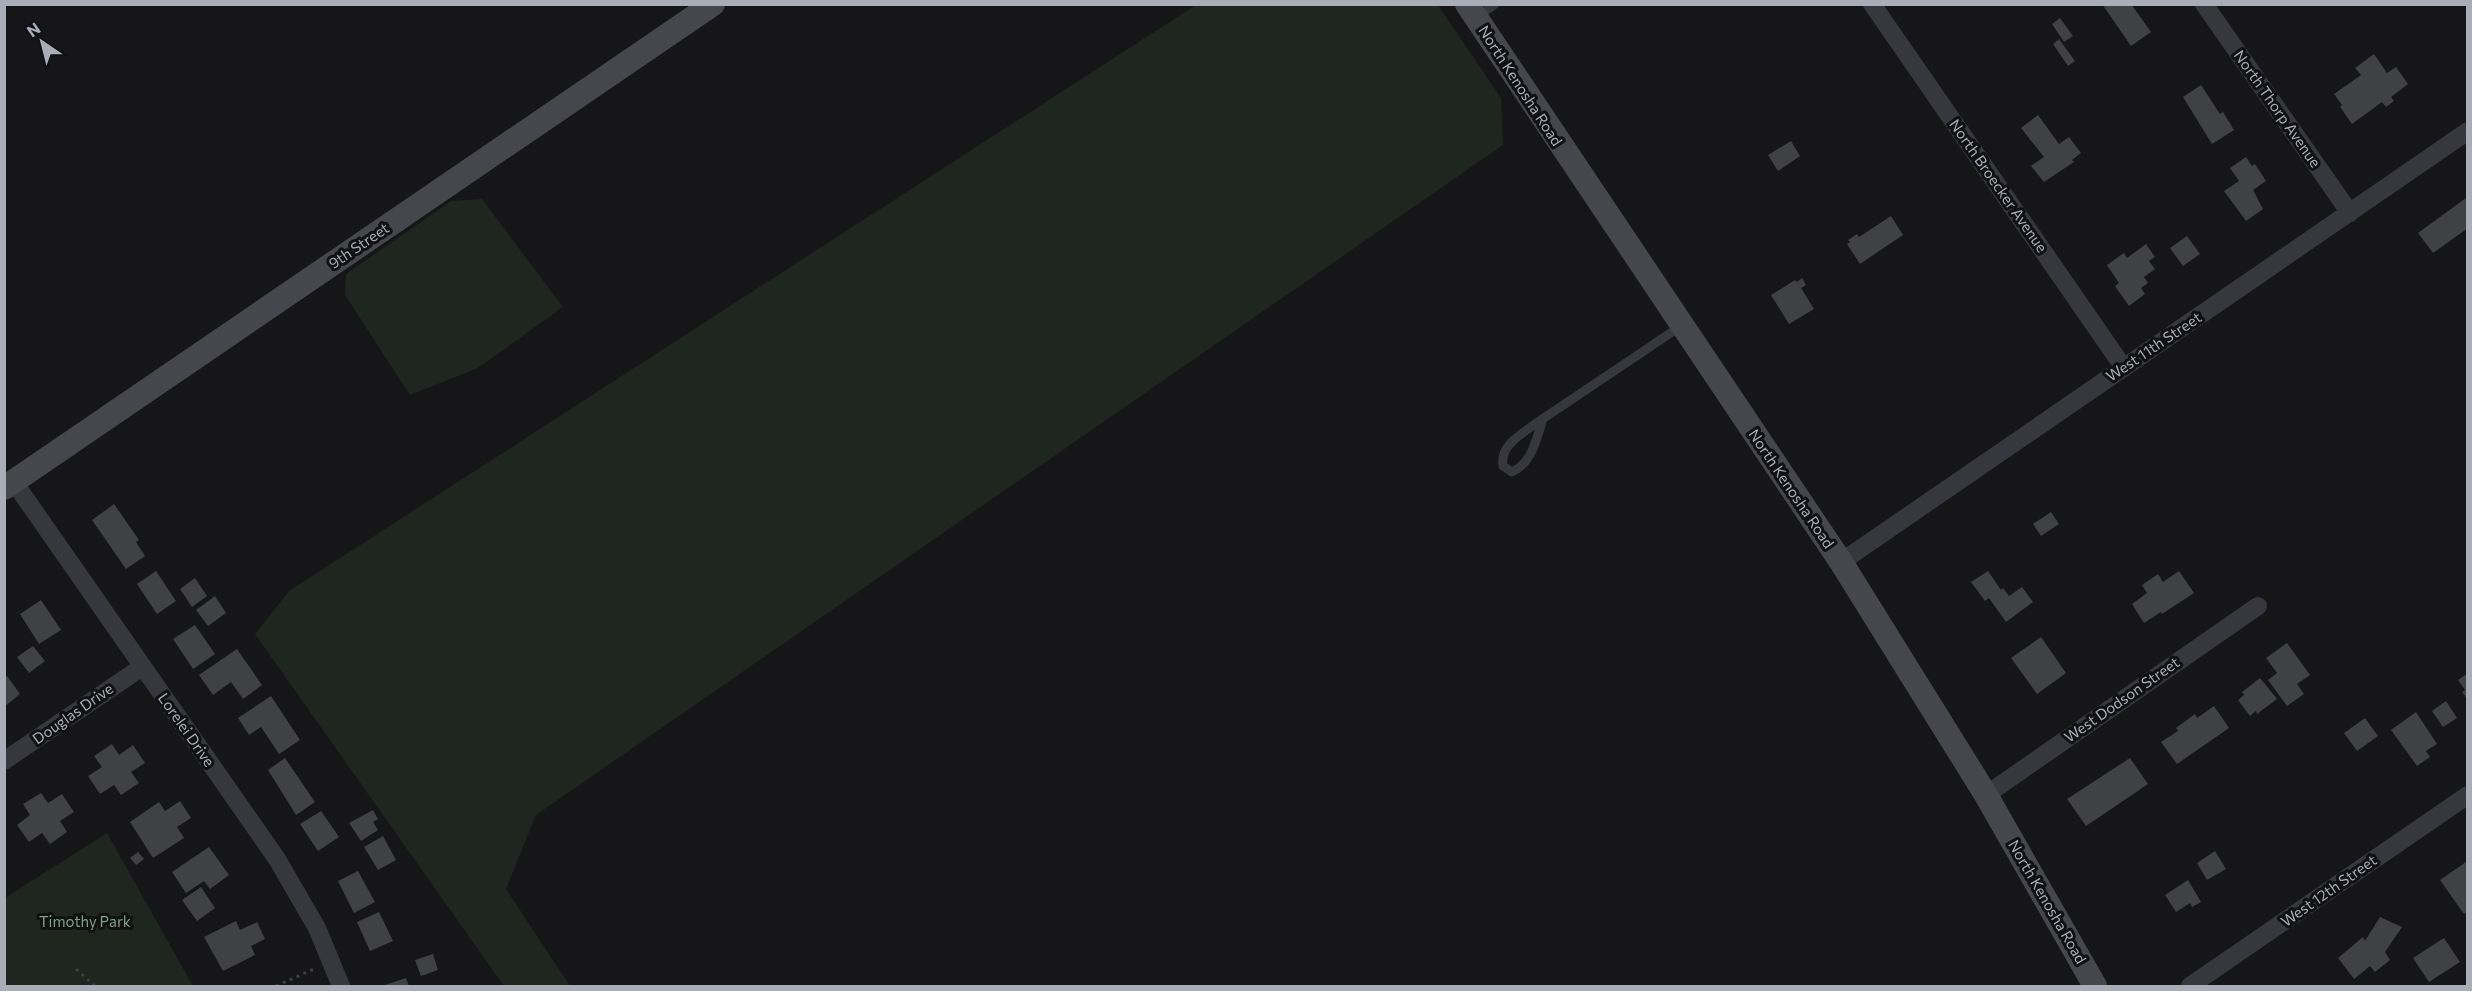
<svg xmlns="http://www.w3.org/2000/svg" width="2472" height="991" font-family="Commissioner,sans-serif">
  <style>
    .green { fill: #1e261f }
    .building { fill: #404145 }
    .lines { fill: none; stroke-linecap: round; stroke-linejoin: round }
    .path { stroke: #3d3f44; stroke-width: 3; stroke-dasharray: 3 4.5; stroke-linecap: butt }
    .lane { stroke: #37383d; stroke-width: 9 }
    .street { stroke: #37383d; stroke-width: 18 }
    .secondary { stroke: #45474d; stroke-width: 24 }
    .labels { text-anchor: middle; stroke-width: 6; stroke-linejoin: round; paint-order: stroke }
    .street-label { font-size: 15px; fill: #a8adb8; stroke: #111113 }
    .park-label { font-size: 15px; fill: #7fa381; stroke: #111113 }
  </style>
  <rect width="100%" height="100%" fill="#161618"/>
  <path class="green" d="M1196 5H1438L1501 98 1503 145 536 815 506 889 570 986H504L255 634 289 591Z
    M482 199 563 307 478 368 410 395 345 295 346 274 451 201Z
    M107 833 193 986H5V898Z"/>
  <path class="building" d="M2102 4H2131L2151 32 2131 46Z
    M2060 18 2073 36 2064 42 2052 24Z
    M2059 39 2075 61 2068 66 2053 44Z
    M2374 54 2387 73 2396 67 2408 84 2391 97 2394 101 2386 107 2382 102 2352 124 2340 107 2342 105 2334 94 2361 75 2355 68Z
    M2201 85 2220 114 2223 112 2234 130 2212 144 2183 97Z
    M2038 115 2059 144 2069 137 2081 153 2072 160 2074 162 2044 182 2031 166 2044 157 2021 128Z
    M1791 141 1800 156 1778 171 1768 155Z
    M2246 157 2252 166 2255 164 2266 181 2253 190 2263 209 2246 221 2224 191 2239 181 2230 168Z
    M2466 198 2468 228 2433 253 2418 233Z
    M1891 216 1903 235 1860 264 1847 244 1850 242 1848 240 1857 234 1859 237Z
    M2187 236 2200 254 2183 266 2170 248Z
    M2146 244 2155 257 2149 261 2155 269 2144 277 2148 283 2141 288 2145 294 2129 306 2115 286 2119 283 2107 265 2124 253 2127 258Z
    M1802 278 1806 285 1801 288 1814 309 1789 324 1771 295 1795 280 1797 282Z
    M114 504 139 540 136 542 145 556 126 569 92 520Z
    M2051 512 2059 524 2041 536 2033 524Z
    M156 571 176 601 157 614 137 584Z
    M1988 571 2001 590 2003 588 2009 596 2022 587 2033 602 2006 622 1989 598 1985 601 1971 582Z
    M2179 571 2194 593 2162 614 2161 612 2144 623 2132 604 2147 593 2142 585 2158 574 2163 582Z
    M195 578 207 596 192 607 180 589Z
    M215 596 226 613 208 626 196 610Z
    M41 600 61 630 39 644 20 614Z
    M195 625 215 654 193 669 173 639Z
    M2041 637 2066 673 2037 694 2011 658Z
    M2287 643 2310 675 2297 684 2304 694 2287 706 2268 680 2277 673 2266 658Z
    M33 646 45 661 29 673 17 657Z
    M237 649 262 685 243 699 231 682 213 695 199 675Z
    M2468 673V700L2462 692 2465 690 2458 680Z
    M7 676 20 694 4 707V677Z
    M2260 678 2277 699 2257 714 2256 711 2250 716 2238 700 2244 695 2242 692Z
    M271 696 300 740 279 754 261 727 249 735 238 718Z
    M2446 701 2457 718 2443 727 2432 711Z
    M2214 706 2229 728 2177 764 2161 742 2178 731 2176 728 2195 714 2197 718Z
    M2416 712 2437 744 2426 751 2430 757 2417 766 2391 730Z
    M2365 718 2378 736 2357 751 2344 733Z
    M112 744 119 755 133 745 145 763 131 772 139 783 121 795 114 785 100 794 88 776 102 767 94 756Z
    M285 758 315 802 296 815 268 770Z
    M2130 758 2148 784 2086 826 2067 799Z
    M41 793 48 803 62 794 74 812 60 821 67 832 50 844 42 833 29 842 17 825 30 815 23 804Z
    M180 801 191 818 177 827 184 838 153 858 130 822 159 802 165 811Z
    M373 810 378 819 373 822 378 830 361 841 349 823Z
    M321 811 339 837 318 851 300 824Z
    M383 836 396 860 378 870 364 847Z
    M209 847 229 875 210 889 204 881 186 893 172 872Z
    M2215 851 2226 869 2207 880 2197 863Z
    M138 852 144 859 136 865 130 858Z
    M2466 862 2468 911 2464 914 2440 880Z
    M358 871 375 902 354 913 338 881Z
    M2188 880 2201 902 2192 907 2190 903 2176 912 2165 895Z
    M201 887 215 908 197 921 182 900Z
    M379 912 393 941 370 951 357 922Z
    M2380 917 2402 927 2385 952 2390 960 2375 972 2370 966 2354 979 2338 958 2363 937 2365 941Z
    M236 921 240 930 257 922 265 939 251 946 255 955 223 971 204 937Z
    M2444 938 2460 962 2429 982 2413 958Z
    M433 954 438 970 421 976 415 960Z
    M406 978 409 986H382Z"/>
  <g class="lines">
    <path class="path" d="M76 969 95 986
      M276 986 316 968"/>
    <path class="lane" d="M1477 17 1495 4
      M1543 419C1536 439 1533 462 1512 472L1503 466C1500 446 1518 437 1532 426L1681 326"/>
    <path class="street" d="M1872 4 2124 368
      M2204 4 2350 213
      M14 482 277 859 317 928 341 986
      M1841 562 2468 131
      M4 761 142 667
      M1986 795 2258 606
      M2190 986 2468 795"/>
    <path class="secondary" d="M1467 4 1841 562 1986 795 2095 986
      M4 488 713 4"/>
  </g>
  <g class="labels">
    <g class="street-label">
      <text transform="translate(1520 86) rotate(57)" y="5">North Kenosha Road</text>
      <text transform="translate(2277 109) rotate(55)" y="5">North Thorp Avenue</text>
      <text transform="translate(1998 186) rotate(55)" y="5">North Broecker Avenue</text>
      <text transform="translate(359 246) rotate(-34)" y="5">9th Street</text>
      <text transform="translate(2154 347) rotate(-34)" y="5">West 11th Street</text>
      <text transform="translate(1791 489) rotate(56)" y="5">North Kenosha Road</text>
      <text transform="translate(2122 700) rotate(-35)" y="5">West Dodson Street</text>
      <text transform="translate(73 714) rotate(-35)" y="5">Douglas Drive</text>
      <text transform="translate(186 730) rotate(55)" y="5">Lorelei Drive</text>
      <text transform="translate(2329 891) rotate(-35)" y="5">West 12th Street</text>
      <text transform="translate(2047 902) rotate(60)" y="5">North Kenosha Road</text>
    </g>
    <g class="park-label">
      <text x="85" y="927">Timothy Park</text>
    </g>
  </g>
  <rect width="2472" height="991" fill="none" stroke="#a8adb8" stroke-width="12"/>
  <g transform="translate(42 42) rotate(325)" stroke="#111113" stroke-width="4.5" paint-order="stroke">
  <path d="M0-4.5L10 22L0 15L-10 22Z" fill="#a8adb8"/>
  <text y="-9" font-size="16" font-weight="bold" text-anchor="middle" fill="#a8adb8">N</text>
  </g>
</svg>
